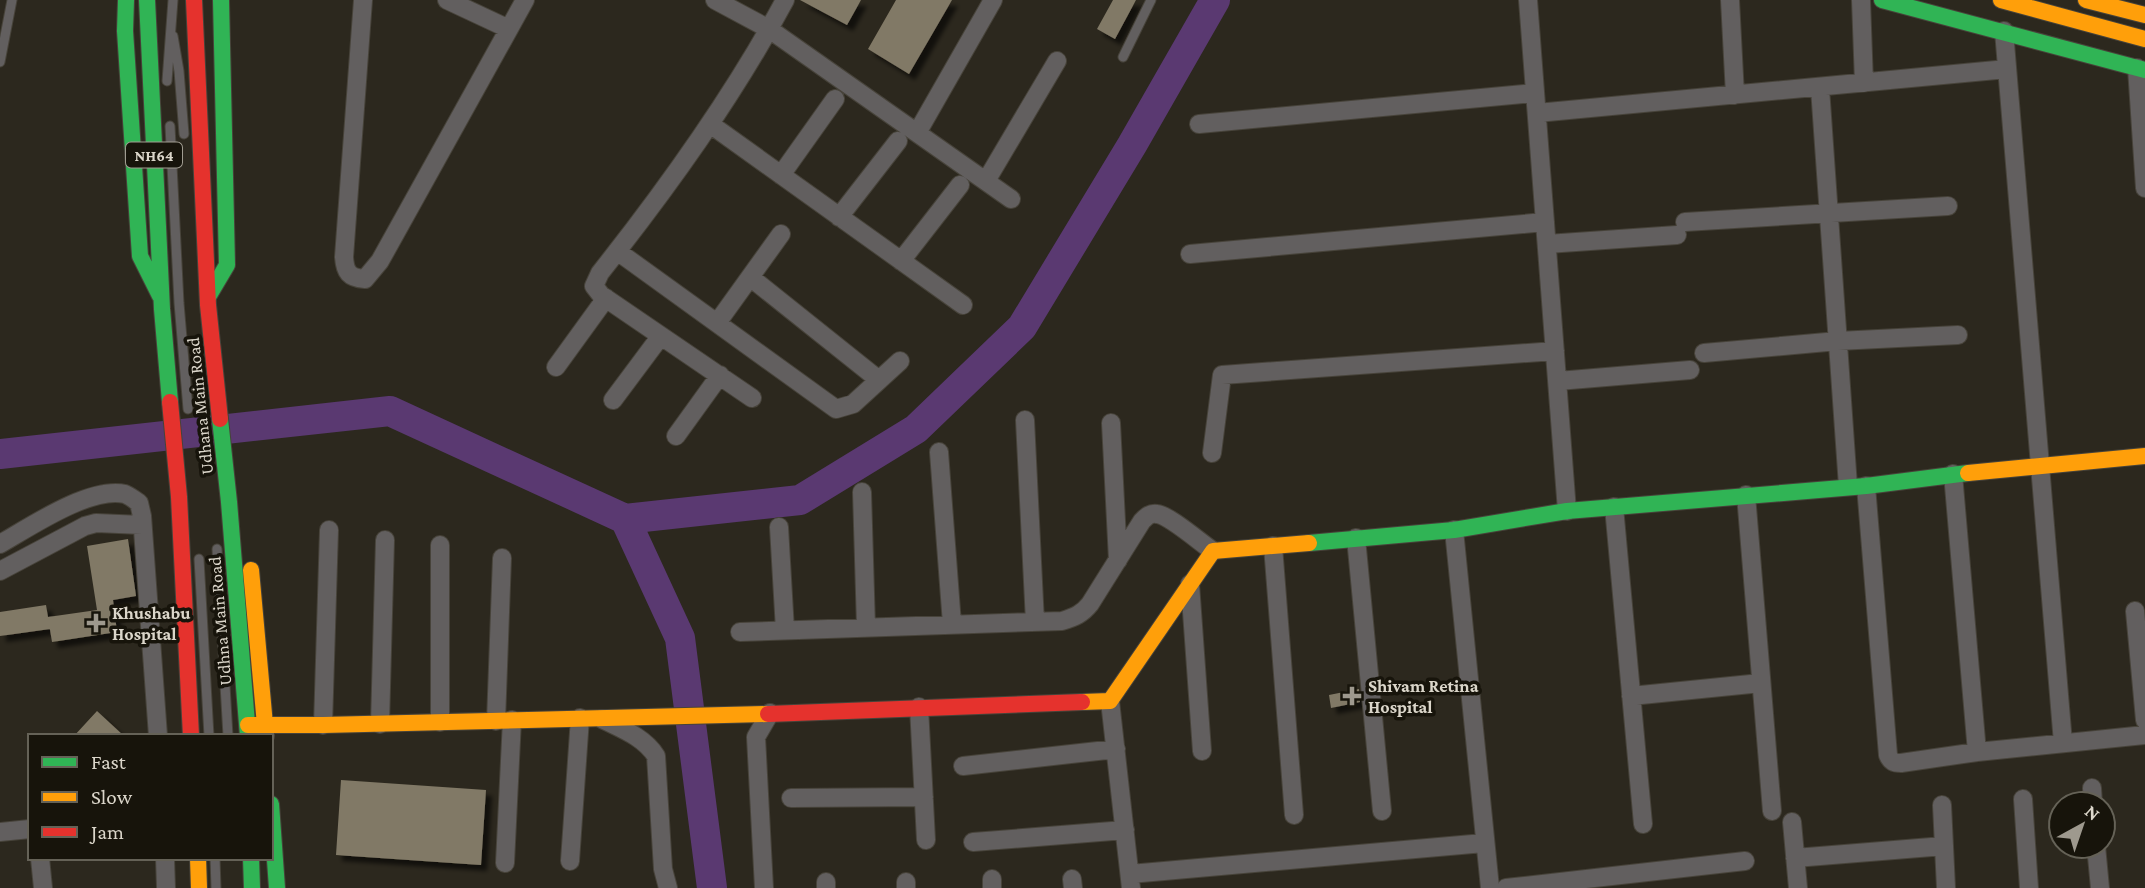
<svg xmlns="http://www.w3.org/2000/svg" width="2145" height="888" font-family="'Crimson Pro',serif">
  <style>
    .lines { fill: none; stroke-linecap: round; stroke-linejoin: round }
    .river { stroke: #5a3971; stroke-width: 30 }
    .building { fill: #817966; filter: url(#shadow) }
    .lane-casing { stroke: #47433a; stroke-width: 11 }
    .street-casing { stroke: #47433a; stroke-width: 20 }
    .fast-casing { stroke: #47433a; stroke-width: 18 }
    .slow-casing { stroke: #47433a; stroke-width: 18 }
    .jam-casing { stroke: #47433a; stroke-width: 18 }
    .lane { stroke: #625f5f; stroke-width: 9 }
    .street { stroke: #625f5f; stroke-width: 18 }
    .fast { stroke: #30b455; stroke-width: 16 }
    .slow { stroke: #ff9f0a; stroke-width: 16 }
    .jam { stroke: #e5322d; stroke-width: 16 }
    .poi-dot { fill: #9e998e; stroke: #17140b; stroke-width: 2.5 }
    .labels { text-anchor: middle; stroke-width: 7; stroke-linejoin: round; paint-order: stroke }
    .shield { fill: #17140b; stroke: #a09c91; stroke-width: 2 }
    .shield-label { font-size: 16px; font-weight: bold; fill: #dbd6ca }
    .street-label { font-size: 18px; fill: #dbd6ca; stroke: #17140b }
    .poi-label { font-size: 18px; font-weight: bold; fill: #dbd6ca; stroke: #17140b; text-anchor: start }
  </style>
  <defs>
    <filter id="shadow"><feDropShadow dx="6" dy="6" stdDeviation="2" flood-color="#0009"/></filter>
  </defs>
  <rect width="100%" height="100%" fill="#2c281e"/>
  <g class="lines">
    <path class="river" d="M0 454 390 411 625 519 680 638 712 888
      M625 519 800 500 916 429 1022 327 1132 145 1215 0"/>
  </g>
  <path class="building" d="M800 0H861L847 25Z
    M896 0H952L909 74 868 49Z
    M1113 0H1136L1115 39 1097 29Z
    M128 539 136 596 113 600 117 632 52 642 48 617 97 610 87 546Z
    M46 605 50 629 0 636V612Z
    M1359 689 1360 702 1331 708 1329 695Z
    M97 711 124 736H74Z
    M341 780 486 790 481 865 336 855Z"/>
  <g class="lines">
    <defs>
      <path id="lane" d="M173 36 179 71 184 134
        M1123 57 1151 0
        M0 62 12 0
        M167 81 173 0
        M170 126 179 303 188 409
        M217 549 228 736
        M199 559 209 736
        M215 858 216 888"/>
      <path id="street" d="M363 0 344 257C345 272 349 278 365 279L380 261 525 0
        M447 0 509 29
        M715 0 769 29 1011 199
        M1528 0 1567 511
        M1730 0 1735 95
        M1861 0 1864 83
        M2004 31 2063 743
        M2137 68 2145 188
        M1820 88 1848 486
        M1537 113 2007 69
        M710 124 963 305
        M1199 124 1535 93
        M917 133 993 0
        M781 175 835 99
        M986 181 1057 61
        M839 217 898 141
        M1685 222 1948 206
        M1547 244 1677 235
        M617 251 836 409 853 404 900 361
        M1190 254 1545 222
        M901 261 960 185
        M750 277 879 380
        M717 323 781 234
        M1704 353 1838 341 1958 335
        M556 367 606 298
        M1558 381 1690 370
        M752 398 601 295 594 286 600 273C668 187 733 97 785 0
        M613 400 660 337
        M1025 420 1035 622
        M1111 423 1118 560
        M676 436 720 375
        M939 452 952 624
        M1212 453 1222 375 1555 351
        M1953 474 1977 752
        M1866 486 1888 755C1891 762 1894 763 1901 763L1977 752 2145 735
        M862 492 866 627
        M1746 495 1772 811
        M1614 507 1643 824
        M779 527 785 630
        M1454 530 1490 888
        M1356 538 1382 811
        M0 544C30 527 90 486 125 494 130 496 135 500 139 503L142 516 158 736
        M1273 546 1294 815
        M0 571 85 526 96 523 142 525
        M1190 584 1202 751
        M2135 611 2145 720
        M740 632 1062 621C1075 617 1082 614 1090 604L1142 521C1147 516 1150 513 1157 514 1169 515 1201 543 1213 551
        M1631 696 1761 683
        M1110 701 1131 888
        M919 707 926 840
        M602 719C622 729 644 737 656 756L663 869 668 888
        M496 721 502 558
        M440 722V545
        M380 724 385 540
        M323 725 329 530
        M963 766 1116 749
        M2092 788 2093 804
        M791 798 924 797
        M2023 799 2029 888
        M1942 805 1946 888
        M1792 822 1798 888
        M0 832 30 829
        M973 842 1125 830
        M2096 846 2100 888
        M40 858 43 888
        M165 858 166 888
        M1795 858 1944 846
        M570 861 580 718
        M505 863 512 720
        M1130 874 1484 843
        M992 879V888
        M1072 879 1073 888
        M826 882V888
        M906 882V888
        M764 888 756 737 770 713
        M1506 888 1745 861"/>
      <path id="fast" d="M126 0 125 31 140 256 160 296
        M147 0 162 309 170 402
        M1882 0 2145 70
        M208 297 227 265 221 0
        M220 419 229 502 248 736
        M1309 543 1454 530 1567 511 1866 486 1968 473
        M271 804 277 888
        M251 858 252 888"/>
      <path id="slow" d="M2001 0 2145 39
        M2086 0 2145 15
        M1968 473 2145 456
        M251 570 266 736
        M1082 702 1110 701 1213 551 1309 543
        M248 725H323L768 714
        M198 858 199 888"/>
      <path id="jam" d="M194 0 208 305 220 419
        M170 402 179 497 191 736
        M768 714 1082 702"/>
    </defs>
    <use href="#lane" class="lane-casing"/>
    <use href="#street" class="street-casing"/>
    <use href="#fast" class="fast-casing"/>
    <use href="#slow" class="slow-casing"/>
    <use href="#jam" class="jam-casing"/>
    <use href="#lane" class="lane"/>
    <use href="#street" class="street"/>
    <use href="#fast" class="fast"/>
    <use href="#slow" class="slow"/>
    <use href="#jam" class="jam"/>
  </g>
  <g class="poi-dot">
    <path d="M92.5 612.5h7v7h7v7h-7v7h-7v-7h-7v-7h7z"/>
    <path d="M1348.5 685.5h7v7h7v7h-7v7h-7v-7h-7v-7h7z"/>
  </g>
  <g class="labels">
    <rect class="shield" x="126" y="142.5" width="56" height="25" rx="5"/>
    <g class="shield-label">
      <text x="154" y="161">NH64</text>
    </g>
    <g class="street-label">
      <text transform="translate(200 406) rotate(-96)" y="6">Udhana Main Road</text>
      <text transform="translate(220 621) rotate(-95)" y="6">Udhna Main Road</text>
    </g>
    <g class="poi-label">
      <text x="112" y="619">Khushabu<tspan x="112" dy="21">Hospital</tspan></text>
      <text x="1368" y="692">Shivam Retina<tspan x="1368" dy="21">Hospital</tspan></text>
    </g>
  </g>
  <rect x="28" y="734" width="245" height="126" fill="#17140b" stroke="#656257" stroke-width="2"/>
  <rect x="42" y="757" width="35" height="10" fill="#30b455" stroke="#656257" stroke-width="2"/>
  <text x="91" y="769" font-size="21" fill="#dbd6ca">Fast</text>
  <rect x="42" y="792" width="35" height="10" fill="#ff9f0a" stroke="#656257" stroke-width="2"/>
  <text x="91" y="804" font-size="21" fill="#dbd6ca">Slow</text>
  <rect x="42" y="827" width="35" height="10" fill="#e5322d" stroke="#656257" stroke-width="2"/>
  <text x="91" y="839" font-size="21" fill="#dbd6ca">Jam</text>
  <g transform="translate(2082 825) rotate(40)"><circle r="33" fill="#17140b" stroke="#656257" stroke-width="2"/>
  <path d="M0-5L12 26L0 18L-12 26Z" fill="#9e998e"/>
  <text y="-10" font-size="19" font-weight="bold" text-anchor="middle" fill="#dbd6ca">N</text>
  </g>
</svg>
